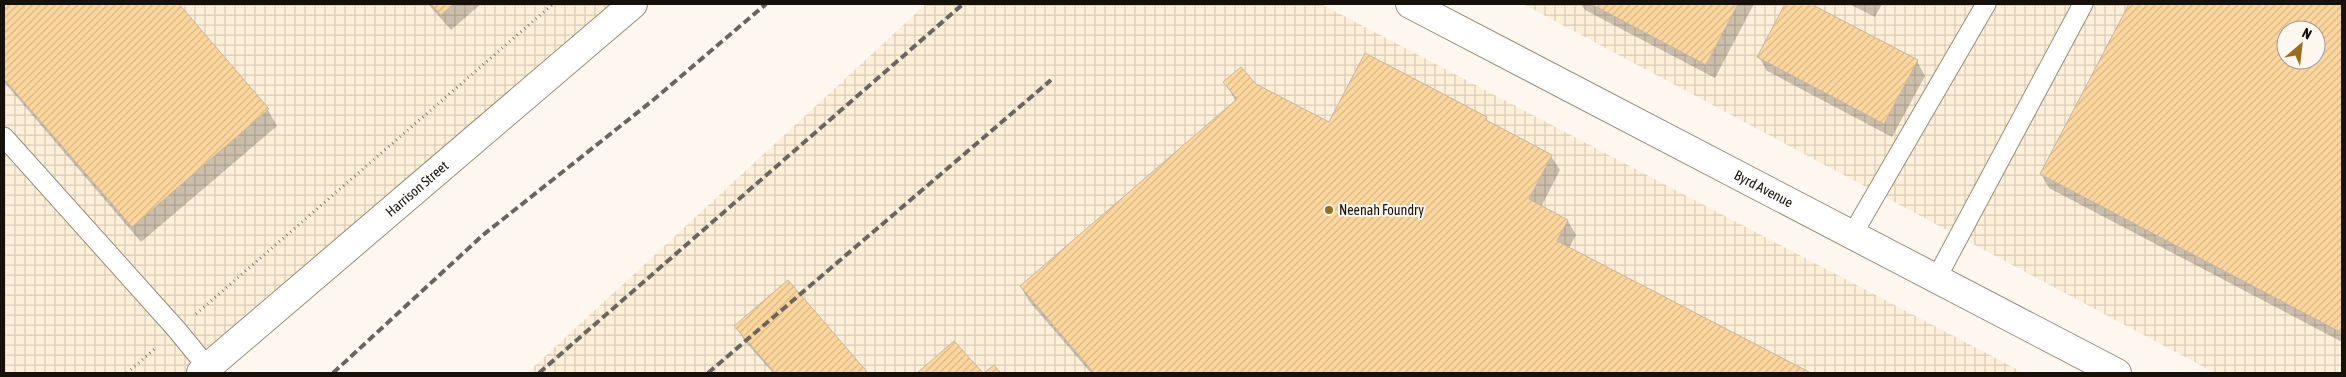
<svg xmlns="http://www.w3.org/2000/svg" width="2346" height="377" font-family="'Asap Condensed',sans-serif">
  <style>
    .industrial { fill: url(#industrial-grid); fill-rule: evenodd }
    .shadow { fill: #0003; fill-rule: evenodd }
    .building { fill: url(#building-hatch); stroke: #c5b7a3; fill-rule: evenodd }
    .lines { fill: none; stroke-linecap: round; stroke-linejoin: round }
    .service-casing { stroke: #9a8d7a; stroke-width: 21 }
    .minor-casing { stroke: #9a8d7a; stroke-width: 30 }
    .secondary-casing { stroke: #9a8d7a; stroke-width: 30 }
    .path { stroke: #87817a; stroke-width: 3; stroke-dasharray: 1 4; stroke-linecap: butt }
    .service { stroke: #fff; stroke-width: 19 }
    .minor { stroke: #fff; stroke-width: 28 }
    .secondary { stroke: #fff; stroke-width: 28 }
    .rail { stroke: #6a655e; stroke-width: 4; stroke-dasharray: 8 4; stroke-linecap: butt }
    .poi-dot { fill: #996d1b; stroke: #fdf7ef; stroke-width: 2 }
    .labels { text-anchor: middle; stroke-width: 4; stroke-linejoin: round; paint-order: stroke }
    .street-label { font-size: 14px; fill: #16110a; stroke: #fdf7ef }
    .poi-label { font-size: 14px; fill: #16110a; stroke: #fdf7ef; text-anchor: start }
  </style>
  <defs>
    <pattern id="industrial-grid" width="8" height="8" patternUnits="userSpaceOnUse" patternTransform="scale(1.25)"><rect width="8" height="8" fill="#feefd8"/><path d="M0 4h8M4 0v8" fill="none" stroke="#d9ccb8"/></pattern>
    <pattern id="building-hatch" width="6" height="6" patternUnits="userSpaceOnUse" patternTransform="scale(1.25)"><rect width="6" height="6" fill="#fcd69d"/><path d="M-1 1l2-2M0 6l6-6M5 7l2-2" fill="none" stroke="#d7b786"/></pattern>
  </defs>
  <rect width="100%" height="100%" fill="#fdf7ef"/>
  <path class="industrial" d="M4 4H633L201 373H4Z
    M926 4H1321L2024 373H527Z
    M1523 4H2342V373H2215ZM2286 30H2316V60H2286Z"/>
  <path class="shadow" d="M4 4H177L268 110 277 126 141 242 4 82Z
    M428 4H481L451 30Z
    M1581 4H1754L1715 78 1585 10Z
    M1787 4H1809L1917 61 1925 76 1892 137 1767 71 1759 57Z
    M1849 4H1882L1875 17Z
    M2130 4H2342V342L2049 188 2041 174ZM2286 30H2316V60H2286Z
    M1224 82 1255 85 1329 123 1486 118 1489 123 1551 156 1560 170 1541 207 1568 221 1576 235 1569 248 1808 373H1091L1029 301 1021 287 1236 101Z
    M787 282 866 373H773L744 340 736 326Z
    M954 343 981 373H919Z"/>
  <path class="building" d="M4 4H179L269 109 132 227 4 79Z
    M431 4H454L441 15Z
    M1591 4H1738L1706 65Z
    M1785 4H1811L1918 60 1884 124 1757 57Z
    M2129 4H2342V333L2040 174ZM2286 30H2316V60H2286Z
    M1365 53 1487 117 1486 120 1552 155 1529 199 1568 220 1557 241 1811 373H1094L1020 286 1237 99 1223 82 1241 67 1256 84 1329 122Z
    M788 280 868 373H775L734 326Z
    M954 341 983 373H917Z
    M994 365 1001 373H984Z"/>
  <g class="lines">
    <defs>
      <path id="service" d="M4 137 177 330 208 368
        M1852 235 1986 4
        M1936 279 2083 4"/>
      <g id="minor">
        <path id="s1" d="M1410 4 2117 373"/>
      </g>
      <g id="secondary">
        <path id="s2" d="M201 373 633 4"/>
      </g>
    </defs>
    <use href="#service" class="service-casing"/>
    <use href="#minor" class="minor-casing"/>
    <use href="#secondary" class="secondary-casing"/>
    <path class="path" d="M196 314 553 4
      M127 373 157 347"/>
    <use href="#service" class="service"/>
    <use href="#minor" class="minor"/>
    <use href="#secondary" class="secondary"/>
    <path class="rail" d="M333 373 483 235 652 101 766 4
      M539 373 963 4
      M708 373 1051 80"/>
  </g>
  <circle class="poi-dot" cx="1329" cy="210" r="5"/>
  <g class="labels">
    <g class="street-label">
      <text dy="5" stroke="none"><textPath href="#s2" startOffset="284">Harrison Street</textPath></text>
      <text dy="5" stroke="none"><textPath href="#s1" startOffset="399">Byrd Avenue</textPath></text>
    </g>
    <g class="poi-label">
      <text x="1339" y="215">Neenah Foundry</text>
    </g>
  </g>
  <rect width="2346" height="377" fill="none" stroke="#16110a" stroke-width="10"/>
  <g transform="translate(2301 45) rotate(28)"><circle r="24" fill="#fdf7ef" stroke="#a19b93"/>
  <path d="M0-4L9 19L0 12L-9 19Z" fill="#996d1b"/>
  <text y="-8" font-size="14" font-weight="bold" text-anchor="middle" fill="#16110a">N</text>
  </g>
</svg>
